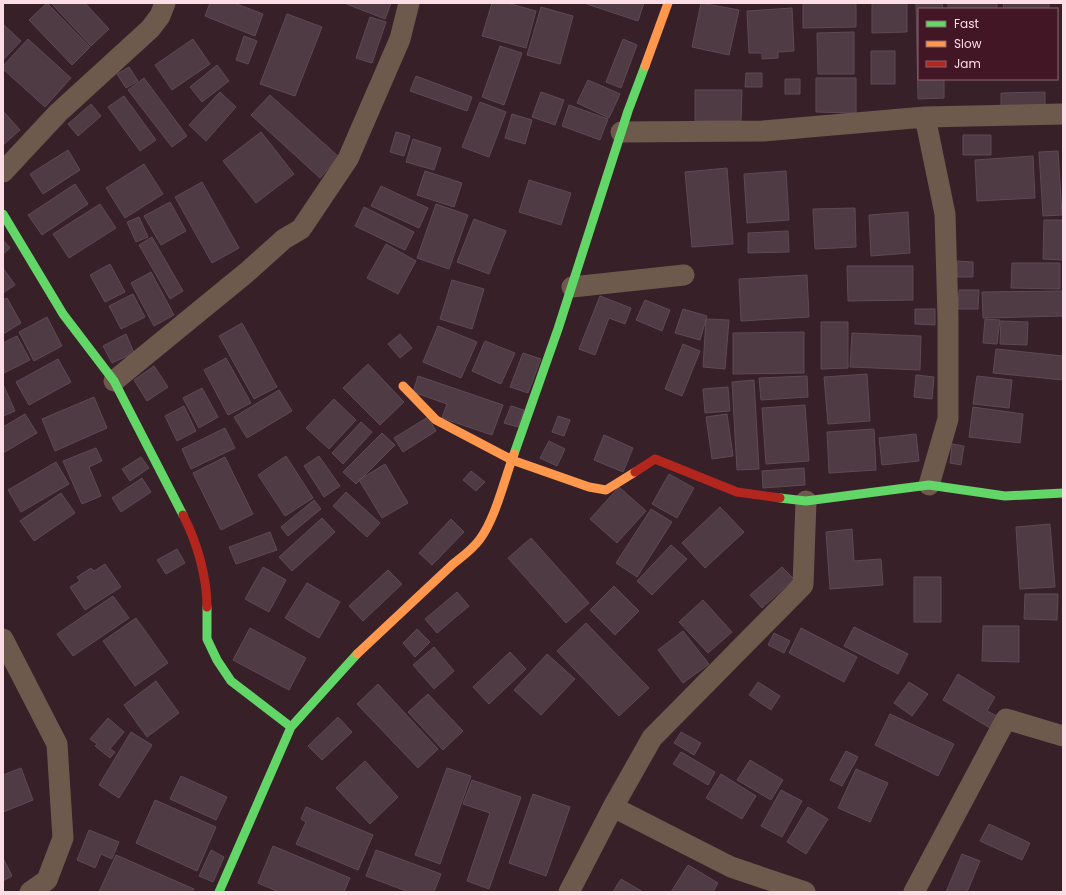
<svg xmlns="http://www.w3.org/2000/svg" width="1066" height="895" font-family="Poppins,sans-serif">
  <style>
    .building { fill: #4e3b44; stroke: #5d4a54 }
    .lines { fill: none; stroke-linecap: round; stroke-linejoin: round }
    .street { stroke: #6d5a4d; stroke-width: 21 }
    .fast { stroke: #63d668; stroke-width: 9 }
    .slow { stroke: #ff974d; stroke-width: 9 }
    .jam { stroke: #b3261e; stroke-width: 9 }
  </style>
  <rect width="100%" height="100%" fill="#382029"/>
  <path class="building" d="M47 3 90 47 72 65 29 20Z
    M51 3H85L109 29 91 46Z
    M210 3H234L263 14 255 36 205 16Z
    M344 3H391L385 19Z
    M492 3H507L536 11 526 48 482 36Z
    M584 3H644L638 21Z
    M701 3 739 10 729 55 692 47Z
    M803 3H856V27L803 28Z
    M872 3H907V32L872 33Z
    M916 3H942L943 9H919V79H944V98L918 99Z
    M948 3H997V9H948Z
    M1003 3H1049V9H1004Z
    M541 7 573 16 560 64 527 55Z
    M792 8 794 51 778 52V58L762 59V53H749L747 11Z
    M287 14 322 27 295 96 260 84Z
    M370 17 386 22 372 63 356 58Z
    M3 24 21 41 3 60Z
    M854 32V74H818L817 33Z
    M244 36 257 41 248 64 236 60Z
    M28 39 71 78 45 107 3 69V66Z
    M193 39 210 64 172 90 155 65Z
    M623 39 637 45 621 88 606 82Z
    M500 46 522 53 504 105 482 97Z
    M871 51H895V84H871Z
    M217 65 229 81 202 102 190 87Z
    M129 67 138 81 126 88 117 74Z
    M746 73H762V87H745Z
    M416 76 472 97 467 111 410 91Z
    M144 78 187 136 172 147 128 90Z
    M816 78H856V113L816 112Z
    M785 79H800V94H785Z
    M588 80 620 94 609 118 577 103Z
    M695 90H742L741 121H695Z
    M220 92 236 107 206 141 189 125Z
    M541 92 564 100 555 125 532 117Z
    M1045 92V108H1001V93Z
    M270 95 339 157 320 178 251 115Z
    M124 96 156 140 140 151 108 107Z
    M480 102 506 112 489 157 462 147Z
    M91 104 101 116 78 136 68 124Z
    M569 105 608 119 600 140 562 126Z
    M3 111 20 130 3 145Z
    M512 114 532 120 525 144 505 138Z
    M261 132 294 174 256 203 223 161Z
    M396 132 410 136 404 156 390 152Z
    M963 135H991V155H963Z
    M413 139 441 148 434 170 406 162Z
    M68 150 80 170 43 194 30 174Z
    M1058 151 1062 215 1043 216 1039 152Z
    M1033 156 1035 198 977 201 975 160Z
    M144 164 163 194 125 218 106 188Z
    M727 168 733 244 692 247 685 172Z
    M425 171 462 183 454 207 417 195Z
    M786 171 789 220 747 223 744 174Z
    M529 180 571 193 561 225 519 212Z
    M202 182 239 248 212 263 175 197Z
    M75 184 88 204 42 235 28 215Z
    M381 186 428 208 419 228 371 206Z
    M170 202 186 231 161 245 144 216Z
    M100 204 116 228 69 258 53 234Z
    M436 204 468 215 449 269 417 258Z
    M364 207 414 232 405 250 355 226Z
    M855 208 856 247 815 249 813 209Z
    M908 212 910 253 871 256 869 215Z
    M139 217 148 237 136 242 127 222Z
    M474 219 506 231 489 274 457 262Z
    M1044 220H1063V260L1043 259Z
    M788 231 789 252 748 253V233Z
    M152 237 183 291 170 299 139 245Z
    M3 240 10 248 3 254Z
    M386 244 416 261 398 294 367 278Z
    M957 261 973 262V277H957Z
    M1012 263H1060V289L1011 288Z
    M110 264 125 292 105 302 90 275Z
    M847 266H913V300L848 301Z
    M3 268 15 285 3 293Z
    M151 272 174 315 154 326 131 283Z
    M807 275 809 317 741 321 739 279Z
    M452 280 484 289 472 329 440 319Z
    M959 290H979L978 309H958Z
    M1063 291V316L983 318 982 292Z
    M133 294 145 317 121 329 109 306Z
    M600 296 631 308 625 324 609 318 595 355 579 349Z
    M7 298 21 323 3 334V300Z
    M645 300 670 310 662 331 636 320Z
    M683 309 707 316 700 340 675 333Z
    M915 309H935V325L915 324Z
    M47 317 62 346 34 361 19 332Z
    M706 319 729 320 725 369 703 367Z
    M985 319 1000 320 997 344 983 343Z
    M1001 321 1028 322 1027 345 1000 344Z
    M821 322H848V368L821 369Z
    M242 323 277 387 254 399 219 336Z
    M438 326 477 342 461 378 423 362Z
    M804 332V373L733 374V333Z
    M852 333 921 336 920 370 850 367Z
    M126 334 134 353 112 363 103 346Z
    M400 334 412 348 400 358 388 344Z
    M17 336 30 360 4 373 3 343Z
    M485 341 515 353 501 384 472 371Z
    M683 344 700 351 682 396 665 389Z
    M996 349 1063 356V380L993 373Z
    M523 353 541 359 528 393 510 387Z
    M226 358 251 403 228 415 204 370Z
    M58 359 71 382 29 405 16 382Z
    M368 364 404 402 380 425 343 388Z
    M154 366 168 387 147 401 134 380Z
    M867 374 870 421 828 424 824 377Z
    M916 375 934 377 932 399 914 397Z
    M418 376 503 405 492 435 442 418 447 404 413 392Z
    M807 376 808 397 761 400 759 378Z
    M977 376 1012 380 1009 408 973 404Z
    M754 380 759 469 737 470 732 382Z
    M3 384 15 411 3 416Z
    M728 387 730 411 705 413 703 389Z
    M202 388 218 417 199 428 183 398Z
    M279 390 292 411 247 438 234 417Z
    M94 397 107 428 55 451 42 419Z
    M334 399 356 420 329 449 306 428Z
    M805 405 809 461 766 464 762 408Z
    M184 406 196 431 177 441 165 416Z
    M511 406 524 410 518 427 504 423Z
    M973 407 1023 414 1020 443 969 437Z
    M25 414 37 433 3 453V427Z
    M727 414 733 456 712 459 706 417Z
    M558 416 570 420 564 436 552 432Z
    M428 417 436 431 403 452 394 438Z
    M361 422 372 432 343 464 332 453Z
    M225 428 235 448 191 469 182 449Z
    M874 429 876 470 829 473 827 432Z
    M382 433 395 445 356 484 343 472Z
    M916 434 919 461 882 465 879 438Z
    M604 435 633 448 623 472 594 460Z
    M549 441 565 449 557 466 540 458Z
    M952 444 964 446 961 465 950 463Z
    M96 448 102 461 89 467 101 496 82 504 63 461Z
    M286 456 313 498 285 516 258 475Z
    M319 456 340 486 324 497 304 466Z
    M141 457 149 468 130 481 122 469Z
    M225 457 253 514 221 530 193 473Z
    M56 462 69 484 21 512 8 490Z
    M385 464 408 503 382 518 359 480Z
    M804 468 805 485 763 488 762 471Z
    M471 471 485 482 476 491 463 480Z
    M669 474 694 488 677 518 652 504Z
    M142 478 151 492 121 512 112 498Z
    M619 487 646 511 617 543 590 519Z
    M346 492 380 523 367 537 333 506Z
    M61 493 75 513 34 541 20 521Z
    M314 500 321 509 288 536 281 527Z
    M720 507 744 532 705 568 682 543Z
    M651 509 672 522 637 577 616 563Z
    M322 518 335 532 292 571 279 557Z
    M451 519 464 532 432 565 419 553Z
    M1050 524 1055 587 1020 589 1016 527Z
    M852 529 854 561 881 559 883 585 830 589 826 532Z
    M270 532 277 550 236 564 229 547Z
    M531 538 589 603 566 623 508 558Z
    M671 545 687 559 652 595 637 581Z
    M177 549 185 563 166 574 157 560Z
    M105 564 121 587 85 610 70 587 80 581 77 577 91 568 94 571Z
    M263 567 286 580 269 612 245 599Z
    M782 567 794 579 762 608 750 595Z
    M388 570 402 584 363 621 349 606Z
    M914 577H941V622H914Z
    M307 583 340 602 319 638 285 618Z
    M614 586 639 611 615 635 590 610Z
    M457 592 469 606 437 633 425 619Z
    M1025 594H1058L1057 620 1024 619Z
    M113 596 129 618 73 656 57 634Z
    M703 600 732 632 708 653 679 622Z
    M136 618 168 663 135 686 103 641Z
    M586 623 649 688 619 716 557 651Z
    M983 626H1019V662L982 661Z
    M854 627 908 654 898 674 844 646Z
    M250 628 306 658 289 690 233 660Z
    M801 628 857 657 844 682 789 653Z
    M417 629 430 642 415 657 403 643Z
    M683 631 709 664 683 683 658 650Z
    M774 633 790 641 784 653 768 645Z
    M434 647 454 671 434 689 413 665Z
    M510 652 526 669 489 704 473 687Z
    M547 654 575 679 541 715 514 690Z
    M958 674 995 697 987 711 997 716 990 728 943 700Z
    M156 681 179 713 147 737 124 705Z
    M758 682 780 696 771 710 749 695Z
    M909 682 928 694 912 716 894 703Z
    M378 684 438 749 418 768 357 704Z
    M428 694 463 731 443 750 408 712Z
    M890 714 954 744 938 776 875 745Z
    M338 717 352 732 322 760 308 746Z
    M108 718 124 732 110 749 115 752 110 758 95 746 97 744 90 739Z
    M131 732 152 745 119 798 99 785Z
    M681 732 701 743 694 755 674 743Z
    M846 751 858 757 842 786 830 780Z
    M681 752 715 772 708 785 673 764Z
    M750 760 783 780 771 800 737 780Z
    M365 761 398 797 370 824 336 788Z
    M21 768 33 800 3 812V775Z
    M447 768 471 776 440 864 415 855Z
    M856 769 888 783 870 822 838 808Z
    M721 774 756 796 742 819 706 798Z
    M181 776 227 797 216 820 170 799Z
    M472 780 521 797 489 889 467 881 490 813 463 804Z
    M781 790 802 801 782 837 761 826Z
    M533 794 570 807 546 876 509 863Z
    M155 800 216 827 197 871 136 843Z
    M306 807 373 835 358 870 296 844 306 822 301 819Z
    M808 807 828 819 806 854 787 842Z
    M989 824 1030 843 1022 860 980 841Z
    M89 830 119 842 112 859 101 854 95 868 77 860Z
    M273 846 350 878 344 892H279L258 883Z
    M211 850 224 857 213 882 199 876Z
    M376 850 441 874 434 892H409L366 876Z
    M962 854 980 861 967 892H946Z
    M116 855 194 889 192 892H99Z
    M3 858 12 876 3 881Z
    M688 865 718 883 713 892H671Z
    M621 879 643 892H613Z"/>
  <g class="lines">
    <path class="street" d="M925 117 945 214 948 316V419L929 485
      M621 132 763 131 925 117 1063 114
      M3 172 58 113 150 29 160 16 165 3
      M572 287 684 275
      M114 381 246 273 284 239 301 229 348 159 400 39 409 3
      M3 639 57 744 63 838 47 880 30 892
      M613 807 731 867 805 892
      M569 892 613 807 652 738 803 585 806 501
      M914 892 1006 719 1063 736"/>
    <path class="fast" d="M3 214 63 314 114 381 183 515
      M514 454 558 329 628 111 645 66
      M780 498 806 501 929 485 1005 496 1063 493
      M207 607V639L217 660 231 681 291 727
      M219 892 291 727 357 654"/>
    <path class="slow" d="M645 66 668 3
      M403 386 436 420 512 460 589 487 606 490 635 472
      M357 654 453 564C463 556 473 549 480 539 496 517 504 480 514 454"/>
    <path class="jam" d="M635 472 655 459 737 492 780 498
      M183 515C197 542 207 577 207 607"/>
  </g>
  <rect width="1066" height="895" fill="none" stroke="#fcdde5" stroke-width="8"/>
  <rect x="918" y="8" width="140" height="72" fill="#431626" stroke="#8d6672"/>
  <rect x="926" y="21" width="20" height="6" fill="#63d668" stroke="#8d6672"/>
  <text x="954" y="28" font-size="12" fill="#fcdde5">Fast</text>
  <rect x="926" y="41" width="20" height="6" fill="#ff974d" stroke="#8d6672"/>
  <text x="954" y="48" font-size="12" fill="#fcdde5">Slow</text>
  <rect x="926" y="61" width="20" height="6" fill="#b3261e" stroke="#8d6672"/>
  <text x="954" y="68" font-size="12" fill="#fcdde5">Jam</text>
</svg>
